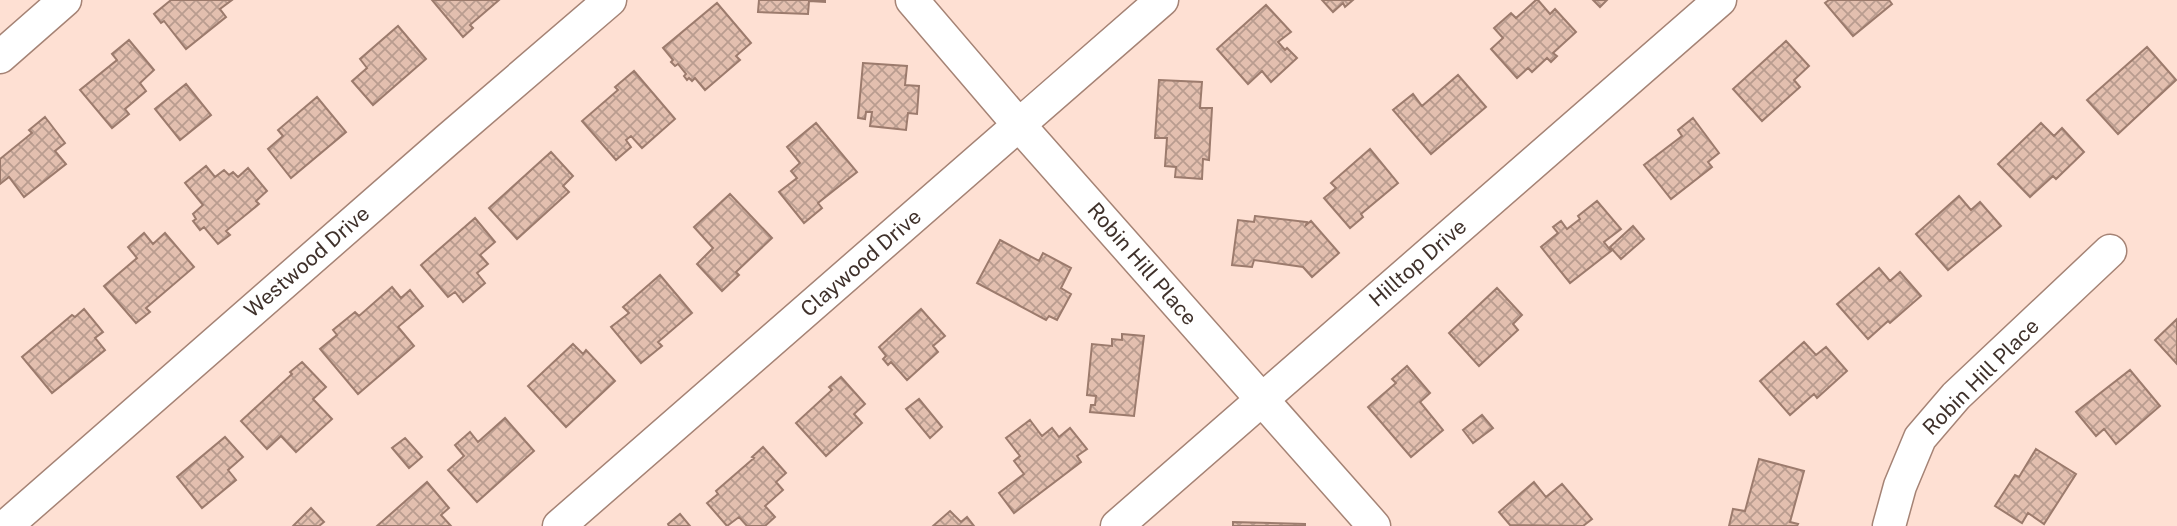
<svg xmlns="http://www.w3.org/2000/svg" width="2177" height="526" font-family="'Public Sans',sans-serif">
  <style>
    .building { fill: url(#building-cross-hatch); stroke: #9c7b6d; stroke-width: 2 }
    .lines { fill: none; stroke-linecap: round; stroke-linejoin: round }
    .minor-casing { stroke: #a58375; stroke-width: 35 }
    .minor { stroke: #fff; stroke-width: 32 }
    .labels { text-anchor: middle; stroke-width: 6; stroke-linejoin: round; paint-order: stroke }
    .street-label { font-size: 21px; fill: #3f312b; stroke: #fff }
  </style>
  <defs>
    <pattern id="building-cross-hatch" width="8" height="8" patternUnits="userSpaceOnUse" patternTransform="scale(1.75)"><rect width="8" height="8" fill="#e3bfaf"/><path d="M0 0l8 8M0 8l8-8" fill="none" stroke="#b99c8f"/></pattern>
  </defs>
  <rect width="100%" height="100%" fill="#fee0d3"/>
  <path class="building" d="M171 0H232L220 9 226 17 186 49 164 21 161 23 154 14Z
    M432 0H499L470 25 473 28 463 37Z
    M759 0H825V2L809 1 808 14 758 12Z
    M1322 0H1353L1345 7 1343 3 1333 12Z
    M1536 0H1538L1550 14 1555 9 1576 32 1553 53 1557 56 1551 62 1547 58 1532 72 1528 68 1517 78 1491 49 1503 38 1494 28 1511 13 1516 18Z
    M1593 0H1607L1600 7Z
    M1829 0H1889L1892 4 1853 36 1825 3Z
    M717 3 751 43 736 56 740 60 705 90 695 78 692 81 689 78 687 80 684 76 686 74 678 64 675 66 671 62 673 60 663 48Z
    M1266 5 1291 32 1278 42 1285 50 1287 48 1297 58 1271 82 1262 71 1248 84 1217 49Z
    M398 26 426 59 373 105 352 81 367 68 360 59Z
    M129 40 154 70 140 83 146 91 125 109 129 114 112 128 80 90 117 60 112 54Z
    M1786 41 1809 66 1794 80 1800 87 1762 121 1733 89Z
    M2147 47 2176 80 2118 134 2087 100Z
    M863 63 907 66 905 85 919 86 917 114 908 113 906 130 870 126 872 112H866L865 119 858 118Z
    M634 71 675 119 642 148 631 136 626 140 631 147 616 160 582 121 618 90 615 87Z
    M1458 75 1486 107 1431 154 1393 110 1413 94 1422 106Z
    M1159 80 1202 82 1200 108H1212L1209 160 1203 159 1202 179 1175 177 1176 167 1165 166 1167 138H1155Z
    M186 84 211 115 180 140 155 109Z
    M317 97 346 132 291 178 268 149 283 136 278 130Z
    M45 117 65 143 55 151 66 164 24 197 9 177 0 184V159L32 133 29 130Z
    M1693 118 1719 153 1708 162 1712 167 1671 199 1644 165 1682 136 1678 130Z
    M816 123 857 172 818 203 822 208 804 223 779 192 797 178 791 171 800 163 787 147Z
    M2041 123 2054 136 2062 128 2084 152 2056 179 2053 176 2030 197 1998 164Z
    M1370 149 1398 183 1361 214 1363 217 1350 228 1324 198 1336 188 1331 183Z
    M551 152 573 176 563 186 569 192 517 239 489 208Z
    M206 166 215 177 224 170 229 175 233 172 238 177 248 168 267 191 256 201 259 204 226 231 230 235 218 244 204 227 200 230 193 221 196 219 193 214 203 205 185 183Z
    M730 194 772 238 736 272 739 275 722 291 697 264 713 248 694 227Z
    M1959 196 1971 210 1980 202 2001 226 1948 270 1916 234Z
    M1597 201 1621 229 1604 242 1611 251 1570 283 1541 247 1558 233 1553 227 1561 221 1567 229 1580 219 1578 216Z
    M1255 216 1307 222 1306 225 1311 221 1339 253 1312 277 1303 267 1254 260 1252 267 1232 265 1238 220 1254 222Z
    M475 218 495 242 480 255 488 264 477 273 485 283 463 302 455 292 448 297 421 265Z
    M1633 226 1644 239 1621 259 1610 247Z
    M144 233 153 244 165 233 194 267 146 308 150 312 136 323 104 286 137 258 128 247Z
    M1000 240 1039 261 1043 253 1071 268 1061 288 1071 294 1057 320 1049 316 1046 320 977 283Z
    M1879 268 1890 281 1900 272 1921 296 1890 323 1888 321 1868 339 1837 304Z
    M660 275 692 313 658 342 662 346 641 363 611 327 629 313 623 307Z
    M392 287 401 298 410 290 423 306 398 327 414 346 358 394 320 349 337 335 333 330 355 312 359 316Z
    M1497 288 1522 315 1513 324 1518 330 1479 366 1449 333Z
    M84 309 103 332 95 338 105 350 52 393 22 357 72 315 75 317Z
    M921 309 945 336 933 346 938 352 907 380 891 362 888 365 883 359 886 356 879 347Z
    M2177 319V364L2155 340Z
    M1122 334 1144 336 1134 416 1090 412 1091 405H1095L1096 396 1087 395 1092 344 1112 346V339L1122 340Z
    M1804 342 1816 355 1826 347 1847 371 1817 398 1814 394 1790 415 1760 381Z
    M573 344 583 354 586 350 615 381 566 427 528 386Z
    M302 362 326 387 313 399 332 419 296 452 281 436 267 449 241 421 292 374 290 372Z
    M1407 366 1430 393 1420 402 1443 430 1411 457 1368 407 1396 383 1392 379Z
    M2130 370 2160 406 2116 444 2104 429 2096 436 2076 412Z
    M841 377 865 404 854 414 862 423 826 456 796 423 832 390 829 387Z
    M919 399 942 427 930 438 906 409Z
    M1482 415 1493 428 1473 443 1463 430Z
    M505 418 534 451 477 502 448 470 464 456 455 445 470 432 478 442Z
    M1030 420 1042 436 1052 428 1059 437 1070 428 1087 449 1077 456 1081 462 1014 513 999 493 1024 474 1014 461 1020 456 1006 438Z
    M225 437 243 457 228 470 236 480 202 508 177 477Z
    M405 438 422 457 409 468 392 448Z
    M763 447 786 473 776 482 783 490 765 506 775 517 765 526H747L739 517 727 526 707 503 718 494 716 491 754 458 752 457Z
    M2036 449 2076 474 2044 524 2028 513 2022 523 1995 506 2015 475 2019 477Z
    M1759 459 1804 471 1790 522 1798 524 1797 526H1729L1733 509 1745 511Z
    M427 482 449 508 441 515 451 526H377Z
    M1534 482 1546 497 1562 484 1592 519 1583 526 1510 525 1499 512Z
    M311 508 324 522 319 526H293Z
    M950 511 961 522 967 517 974 526H933Z
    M680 514 690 526H669L668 524Z
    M1233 522 1305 524V526H1233Z"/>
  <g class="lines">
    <defs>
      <path id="minor" d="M912 0 1019 125 1374 526
        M0 57 65 0
        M6 526 446 141 610 0
        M559 526 1162 0
        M1117 526 1720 0
        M1889 526 1900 486 1920 438 1956 396 2110 251"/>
    </defs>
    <use href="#minor" class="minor-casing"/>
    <use href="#minor" class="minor"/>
  </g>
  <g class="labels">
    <g class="street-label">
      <text transform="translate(307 262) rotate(-41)" y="7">Westwood Drive</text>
      <text transform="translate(861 263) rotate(-41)" y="7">Claywood Drive</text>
      <text transform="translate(1418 263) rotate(-41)" y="7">Hilltop Drive</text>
      <text transform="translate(1142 264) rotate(49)" y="7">Robin Hill Place</text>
      <text transform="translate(1981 377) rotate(-45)" y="7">Robin Hill Place</text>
    </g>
  </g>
</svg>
